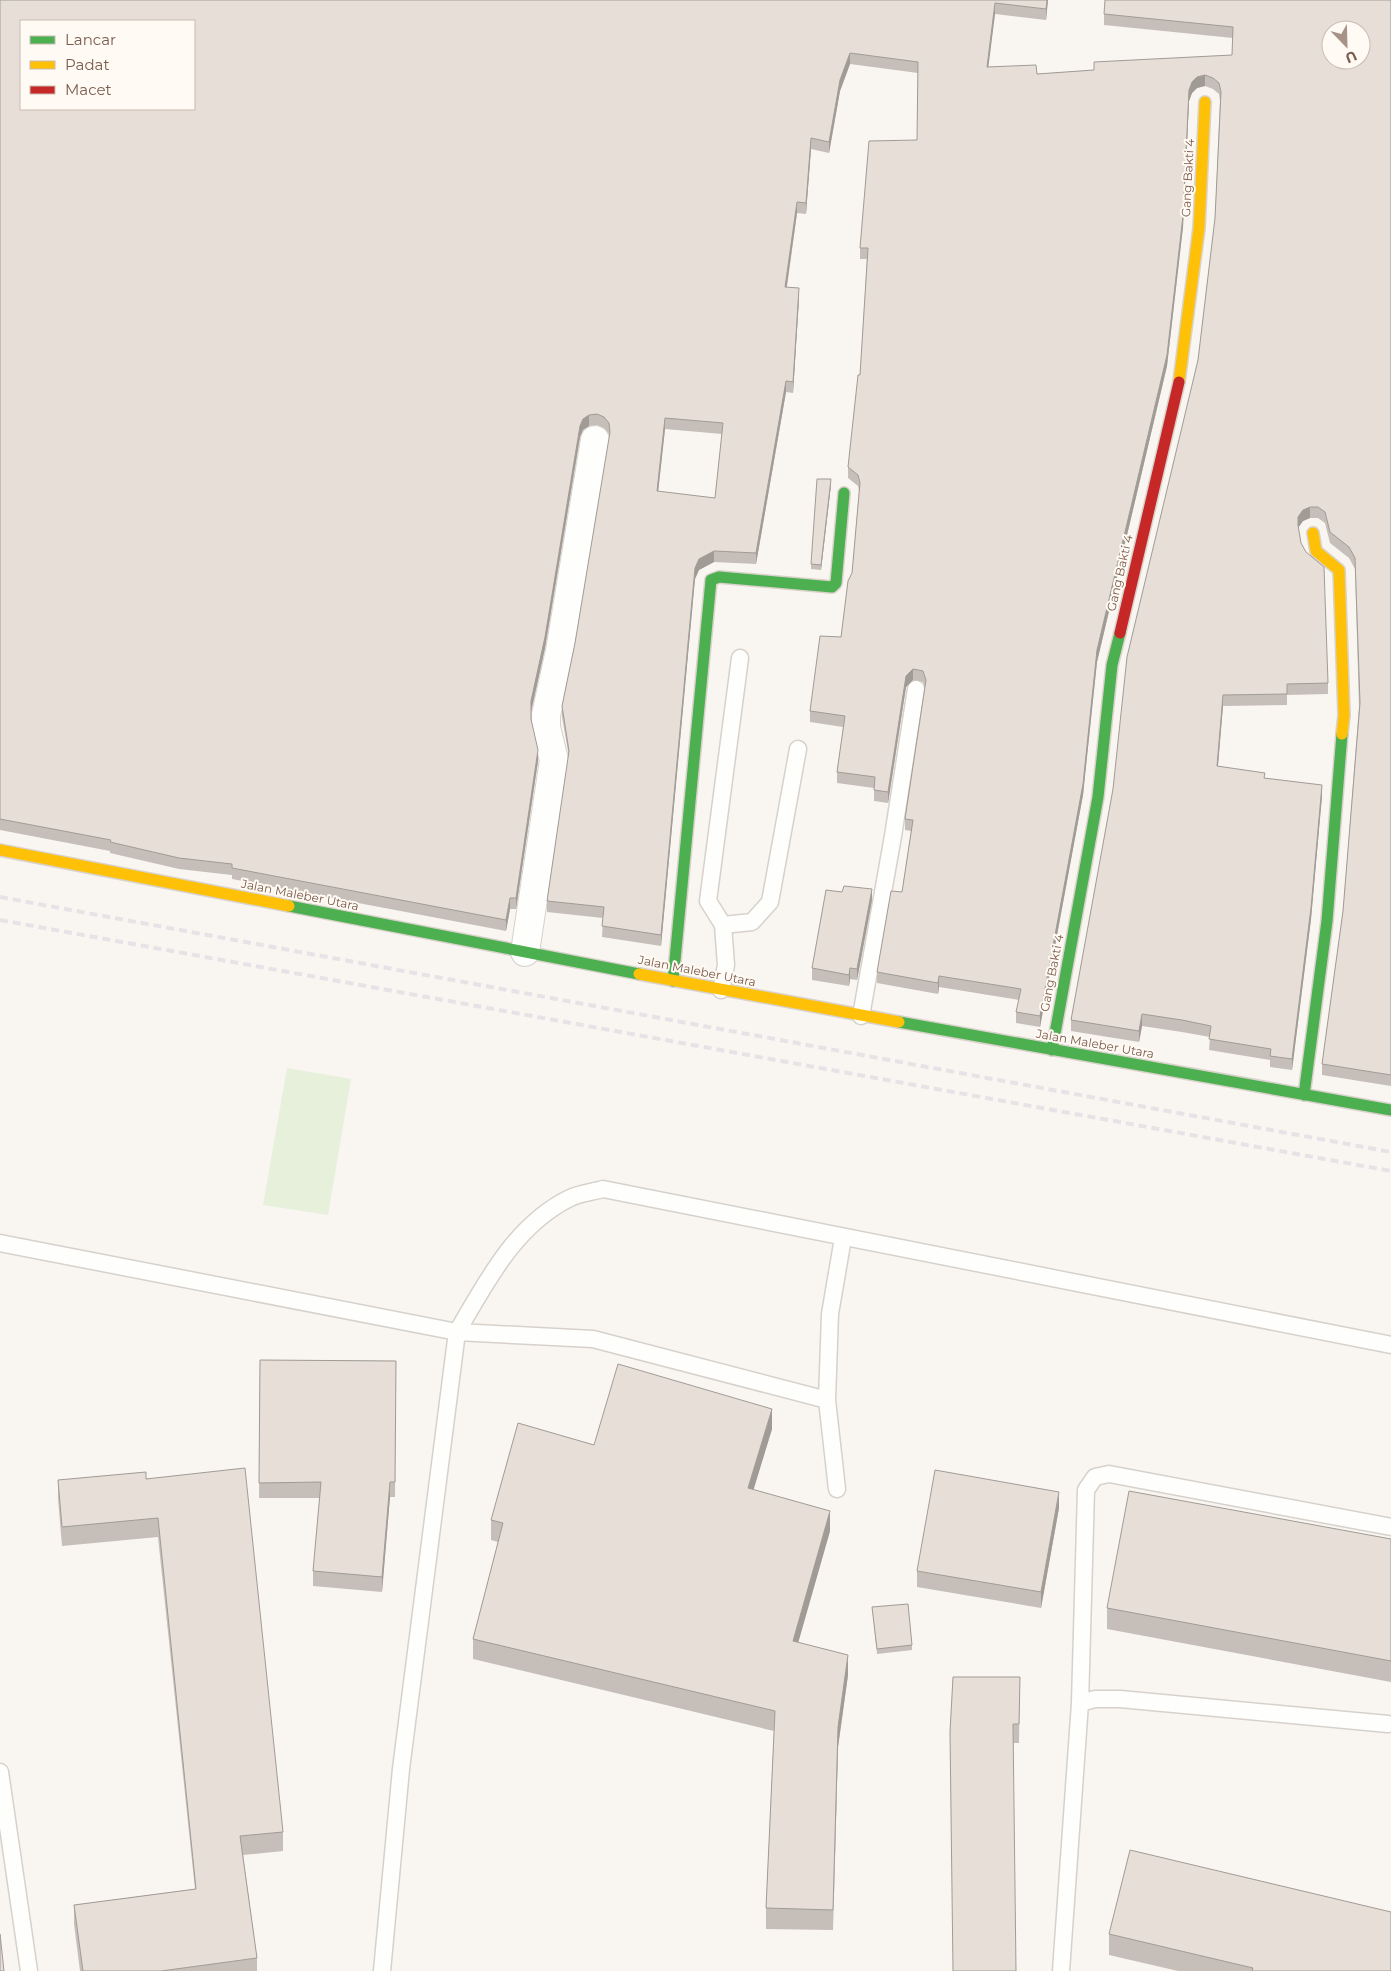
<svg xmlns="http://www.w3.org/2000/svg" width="1391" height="1971" font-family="Montserrat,sans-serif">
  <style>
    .green { fill: #e7f0db }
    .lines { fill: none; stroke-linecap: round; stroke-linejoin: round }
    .lane-casing { stroke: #d7d1cb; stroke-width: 19 }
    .street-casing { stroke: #d7d1cb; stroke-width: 30 }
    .fast-casing { stroke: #d9d2cb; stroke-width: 14 }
    .slow-casing { stroke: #d9d2cb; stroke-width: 14 }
    .jam-casing { stroke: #d9d2cb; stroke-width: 14 }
    .lane { stroke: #fefefd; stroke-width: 16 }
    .street { stroke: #fefefd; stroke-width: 28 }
    .fast { stroke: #4caf50; stroke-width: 11 }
    .slow { stroke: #ffc107; stroke-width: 11 }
    .jam { stroke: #c62828; stroke-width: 11 }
    .rail { stroke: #e6e3e7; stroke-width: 4; stroke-dasharray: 8 5; stroke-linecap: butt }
    .wall { fill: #c6bfb9; fill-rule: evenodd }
    .shaded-wall { fill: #a19b96 }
    .building { fill: #e6ded7; stroke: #a19b96; fill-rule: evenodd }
    .labels { text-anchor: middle; stroke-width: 4; stroke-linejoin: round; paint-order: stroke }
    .street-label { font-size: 12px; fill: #7a5c4d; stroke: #fffaf3 }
  </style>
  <rect width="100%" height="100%" fill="#f9f5f0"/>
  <path class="green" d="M287 1068 351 1079 328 1215 263 1205Z"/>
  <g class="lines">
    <defs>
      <path id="lane" d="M723 925 752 922 770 902 798 749
        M721 990 726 965 723 925 708 901 740 658
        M861 1016 893 836 916 689
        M0 1243 457 1332 401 1769 382 1971
        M827 1400 593 1339 457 1332C487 1281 515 1225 570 1198 580 1193 593 1192 603 1189L1391 1345
        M837 1489 827 1400 830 1314 843 1238
        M1080 1703 1086 1490 1095 1477 1109 1474 1391 1527
        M0 1772 29 1971
        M1061 1971 1080 1703 1095 1699H1120L1388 1724"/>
      <path id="street" d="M525 952 554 760 546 727V715L560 651 595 440"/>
      <path id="fast" d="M289 906 639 974
        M673 981 711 580 719 577 832 587 836 583 844 493
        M899 1022 1391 1110
        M1052 1050 1098 797 1112 665 1120 633
        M1304 1095 1327 921 1342 734"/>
      <path id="slow" d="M1179 382 1199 228 1205 102
        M1313 533 1316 551 1339 570 1344 715 1342 734
        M0 850 289 906
        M639 974 899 1022"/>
      <path id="jam" d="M1120 633 1179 382"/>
    </defs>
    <use href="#lane" class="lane-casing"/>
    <use href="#street" class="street-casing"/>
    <use href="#fast" class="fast-casing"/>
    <use href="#slow" class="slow-casing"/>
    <use href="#jam" class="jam-casing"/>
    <use href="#lane" class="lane"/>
    <use href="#street" class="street"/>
    <use href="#fast" class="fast"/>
    <use href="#slow" class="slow"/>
    <use href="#jam" class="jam"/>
    <path class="rail" d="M0 897 1391 1152
      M0 920 1391 1171"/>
  </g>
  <path class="wall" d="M0 0H1048L1046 20 995 14 988 67 1037 74 1094 70 1232 55 1233 38 1104 25V14L1391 0V1086L1322 1075V1064L1343 911 1359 707 1355 569 1349 558 1330 543 1325 523 1318 518H1310L1303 521 1298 528 1328 683V694L1287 695V705L1223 706 1218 766 1265 778 1322 796 1311 919 1292 1070 1270 1067V1060L1209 1050 1210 1037 1182 1032 1142 1026 1139 1042 1071 1031V1020L1198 360 1215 218 1220 101 1219 94 1213 89 1205 86 1197 88 1192 93 1189 101 1183 227 1167 366 1097 662 1083 795 1040 1027 1016 1023V1012L1019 1000 939 987 938 994 877 983V972L902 892 911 831 905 830V819L925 687 923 682 913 680 906 687 888 803 874 801V788L837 783V772L843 727 810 722V711L841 637 852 573 859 491 858 486 848 478V467L860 375 867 259H860V248L917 140 918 73 850 64 840 91 829 153 811 149 806 214 797 213 787 287 799 299 793 393 786 392 756 564 714 562 699 570 695 579 661 946 602 937 603 918 547 912V901L569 757 562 717V706L575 643 610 436 609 434 604 428 597 425 589 426 583 430 580 437 545 648 531 712V719L538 761 516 909H510L506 931 232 879V875L179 869 110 853V851L0 830ZM665 429 722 434 715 498 658 492Z
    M831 485 821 570 811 569V564Z
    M872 900 857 980 850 979 849 986 812 980V968Z
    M260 1360 396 1361 395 1497H390L382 1592 313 1586V1571L320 1498H259Z
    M772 1429 753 1490 830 1531 798 1642 848 1675 838 1747 833 1930 766 1929V1908L774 1731 473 1659V1639L498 1542 491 1540V1520L594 1445Z
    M146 1479 283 1832V1851L243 1855 257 1958V1971H80L74 1924V1905L195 1889 158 1537 62 1546 58 1498V1480Z
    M1059 1508 1041 1608 917 1587V1571Z
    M1391 1539V1682L1107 1629V1608Z
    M872 1607 912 1645V1650L877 1654Z
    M1020 1677 1019 1743H1013L953 1971Z
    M1109 1934 1391 1971H1178L1109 1955Z"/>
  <path class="shaded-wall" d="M1047 0H1048L1046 20V9Z
    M995 3V14L987 78V67Z
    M850 53V64L840 91 829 153V142L840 80Z
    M1205 75V86L1197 88 1192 93 1189 101 1183 227 1167 366 1097 662 1083 795 1040 1027V1016L1097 650 1189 90 1192 82 1197 77Z
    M811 138V149L806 214V203Z
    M797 202V213L785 298V287Z
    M799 288V299L793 393V382Z
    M786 381V392L756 564V553Z
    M589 415V426L583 430 580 437 545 648 531 712V701L580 426 583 419Z
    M665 418V429L657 502V491Z
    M831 479V485L821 570V565Z
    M1310 507V518L1303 521 1298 528V517L1303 510Z
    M714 551V562L699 570 695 579 661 946V935L695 568 699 559Z
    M913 669V680L906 687 888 803V792L906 676Z
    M1223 695V706L1217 777V766Z
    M538 750V761L516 909V898Z
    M1322 785V796L1311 919 1292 1070V1059Z
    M872 889V900L857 980V969Z
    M510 898V909L506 931V920Z
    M850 968V979L849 986V975Z
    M939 976V987L938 994V983Z
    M1142 1014V1026L1139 1042V1031Z
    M772 1409V1429L748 1508V1488Z
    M390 1482V1497L382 1592V1577Z
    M1059 1492V1508L1041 1608V1592Z
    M830 1511V1531L793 1661V1641Z
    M848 1655V1675L838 1747 833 1930 838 1727Z"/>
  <path class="building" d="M0 0H1047L1046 9 995 3 987 67 1036 65 1037 74 1094 70V62L1232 55 1233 27 1104 14 1105 0H1391V1075L1322 1064 1343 911 1360 703 1355 558 1349 547 1330 532 1325 512 1318 507H1310L1303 510 1298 517V525L1301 543 1306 552 1324 567 1328 683 1287 684V694L1223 695 1217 766 1265 773 1264 778 1322 785 1311 908 1292 1059 1270 1056 1271 1049 1209 1039 1211 1026 1182 1020 1142 1014 1139 1031 1071 1020 1113 789 1127 657 1198 360 1215 218 1221 92 1219 83 1213 78 1205 75 1197 77 1192 82 1189 90 1183 216 1167 355 1097 650 1083 784 1040 1016 1016 1012 1021 989 939 976 938 983 877 972 891 891 902 892 913 820 905 819 926 680 923 671 913 669 906 676 888 792 874 790 875 777 837 772 845 716 810 711 820 636 841 637 848 581 852 573 860 483 858 475 848 467 858 375H860L868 248H860L869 141 917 140 918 62 850 53 840 80 829 142 811 138 806 203 797 202 785 287 799 288 793 382 786 381 756 553 714 551 699 559 695 568 661 935 602 926 604 907 547 901 569 751 562 706 575 643 610 432 609 423 604 417 597 414 589 415 583 419 580 426 545 637 531 701V719L538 750 516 898H510L506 920 232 868V864L179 858 110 842 111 840 0 819ZM21 21H194V109H21ZM1331 30H1361V60H1331ZM665 418 723 423 715 498 657 491Z
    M817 479H831L821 565 811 564Z
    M844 886 872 889 857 969 850 968 849 975 812 968 826 890 842 892Z
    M260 1360 396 1361 395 1482H390L382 1577 313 1571 321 1482 259 1483Z
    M618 1364 772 1409 748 1488 830 1511 793 1641 848 1655 838 1727 833 1910 766 1908 775 1711 473 1639 503 1523 491 1520 518 1423 594 1445Z
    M245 1468 283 1832 240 1836 257 1958 161 1971H83L74 1905 196 1889 158 1518 62 1527 58 1480 146 1472V1479Z
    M935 1470 1059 1492 1041 1592 917 1571Z
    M1129 1491 1391 1539V1661L1107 1608Z
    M908 1604 912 1645 877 1649 872 1607Z
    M953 1677H1020L1019 1724H1013L1016 1971H953L950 1732Z
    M1130 1850 1391 1912V1971H1252L1253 1968 1109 1934Z
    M0 1934 4 1971H0Z"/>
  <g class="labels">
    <g class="street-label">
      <text transform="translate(1188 178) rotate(-87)" y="4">Gang Bakti 4</text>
      <text transform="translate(1120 573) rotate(-77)" y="4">Gang Bakti 4</text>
      <text transform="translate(300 895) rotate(11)" y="4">Jalan Maleber Utara</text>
      <text transform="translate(697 971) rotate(11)" y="4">Jalan Maleber Utara</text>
      <text transform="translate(1052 973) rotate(-79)" y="4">Gang Bakti 4</text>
      <text transform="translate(1095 1044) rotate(10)" y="4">Jalan Maleber Utara</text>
    </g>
  </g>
  <rect x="20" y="20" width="175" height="90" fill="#fffaf3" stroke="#cabbb1"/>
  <rect x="30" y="36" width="25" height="8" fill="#4caf50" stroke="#cabbb1"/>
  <text x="65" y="45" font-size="15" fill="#7a5c4d">Lancar</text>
  <rect x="30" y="61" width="25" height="8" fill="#ffc107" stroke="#cabbb1"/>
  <text x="65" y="70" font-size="15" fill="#7a5c4d">Padat</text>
  <rect x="30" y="86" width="25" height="8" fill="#c62828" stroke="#cabbb1"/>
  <text x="65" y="95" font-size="15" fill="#7a5c4d">Macet</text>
  <g transform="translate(1346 45) rotate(157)"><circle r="24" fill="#fffaf3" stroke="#cabbb1"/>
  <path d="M0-4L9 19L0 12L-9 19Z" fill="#a69286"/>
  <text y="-8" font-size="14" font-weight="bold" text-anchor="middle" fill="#7a5c4d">U</text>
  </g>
</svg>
